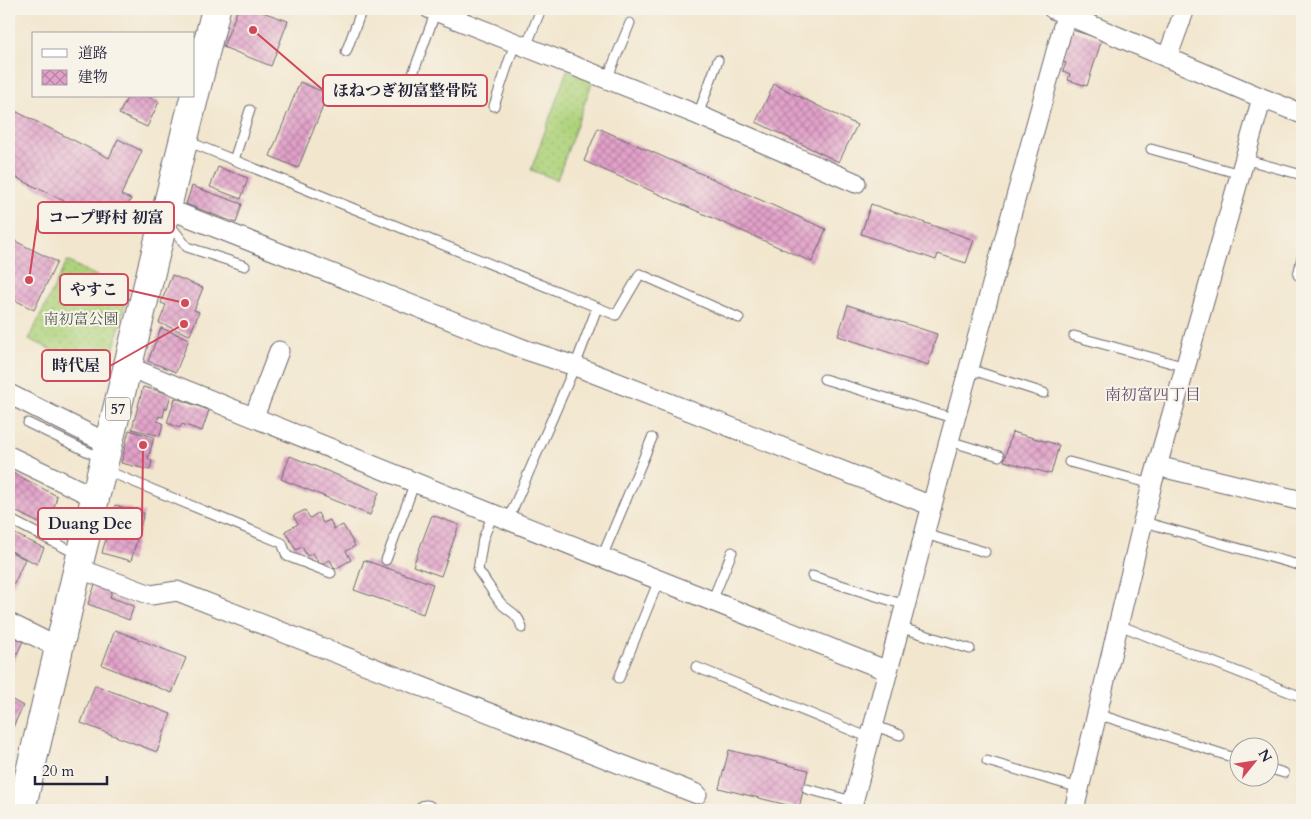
<svg xmlns="http://www.w3.org/2000/svg" width="1311" height="819" font-family="Cardo,'Noto Serif JP',serif">
  <style>
    .grass { fill: url(#grass-dots); stroke: #687a5c }
    .building { fill: url(#building-cross-hatch) }
    .lines { fill: none; stroke-linecap: round; stroke-linejoin: round }
    .lane-casing { stroke: #6b676e; stroke-width: 11 }
    .street-casing { stroke: #6b676e; stroke-width: 21 }
    .primary-casing { stroke: #6b676e; stroke-width: 30 }
    .lane { stroke: #fff; stroke-width: 9 }
    .street { stroke: #fff; stroke-width: 19 }
    .primary { stroke: #fff; stroke-width: 28 }
    .labels { text-anchor: middle; stroke-width: 4; stroke-linejoin: round; paint-order: stroke }
    .shield { fill: #f7f3e8; stroke: #62616f; stroke-width: 1 }
    .shield-label { font-size: 14px; font-weight: bold; fill: #22223b }
    .park-label { font-size: 15px; fill: #4c574e; stroke: #f7f3e8 }
    .neighbourhood-label { font-size: 16px; fill: #654e6d; stroke: #f7f3e8 }
    .leader { fill: none; stroke: #d1495b; stroke-width: 2 }
    .callout-dot { fill: #d1495b; stroke: #f7f3e8; stroke-width: 2 }
    .callout { fill: #f7f3e8; stroke: #d1495b; stroke-width: 2 }
    .callout-label { font-size: 16px; text-anchor: middle; font-weight: bold; fill: #22223b }
  </style>
  <defs>
    <pattern id="grass-dots" width="8" height="8" patternUnits="userSpaceOnUse" patternTransform="scale(1.25)"><rect width="8" height="8" fill="#afd37c"/><path d="M2 2h.1M6 6h.1" fill="none" stroke="#96b56c" stroke-width="1.8" stroke-linecap="round"/></pattern>
    <pattern id="building-cross-hatch" width="8" height="8" patternUnits="userSpaceOnUse" patternTransform="scale(1.25)"><rect width="8" height="8" fill="#e2a1c9"/><path d="M0 0l8 8M0 8l8-8" fill="none" stroke="#b783a4"/></pattern>
  </defs>
  <rect width="100%" height="100%" fill="#f7f3e8"/>
  <filter id="ink" filterUnits="userSpaceOnUse"><feTurbulence type="fractalNoise" baseFrequency=".02" numOctaves="2"/><feDisplacementMap in="SourceGraphic" scale="10" xChannelSelector="R" yChannelSelector="G"/><feConvolveMatrix kernelMatrix="1 2 1 2 8 2 1 2 1" color-interpolation-filters="sRGB"/></filter>
  <filter id="wash" filterUnits="userSpaceOnUse"><feTurbulence type="fractalNoise" baseFrequency=".0096" numOctaves="4" result="noise"/><feDisplacementMap in="SourceGraphic" scale="20" xChannelSelector="R" yChannelSelector="G"/><feGaussianBlur stdDeviation="1.12" result="paint"/><feColorMatrix in="noise" values="0 0 0 0 0 0 0 0 0 0 0 0 0 0 0 0 0 1.4 0 .05"/><feComposite in="paint" operator="in"/></filter>
  <g filter="url(#wash)">
    <rect width="100%" height="100%" fill="#f2e6ce"/>
    <path class="grass" d="M567 70 593 80 557 180 531 170Z
      M67 261 128 292 107 376 29 339Z"/>
    <g id="blocks">
      <path class="building" d="M238 9H254L288 21 271 66 223 47Z
        M1072 30 1102 39 1087 86 1068 80 1070 74 1063 71 1066 63 1062 62Z
        M300 82 328 94 298 168 270 156Z
        M774 84 857 125 839 162 756 122Z
        M128 96H148L159 102 147 127 119 114Z
        M9 108 109 158 118 139 142 151 121 195 131 199 117 227 9 174Z
        M598 128 826 229 812 262 584 161Z
        M218 167 248 178 241 199 210 187Z
        M192 186 242 204 236 223 186 204Z
        M871 204 974 240 966 263 938 254 936 260 861 234Z
        M9 238 57 262 34 310 9 297Z
        M172 275 203 288 194 310 199 312 190 335 159 323 166 305 161 303Z
        M848 305 937 334 928 365 838 336Z
        M161 328 189 339 176 372 148 361Z
        M143 387 171 394 167 409 165 408 163 417 159 416 157 421 163 423 160 436 132 429Z
        M175 398 209 410 202 431 182 424 180 428 167 423Z
        M129 430 154 437 148 459 152 461 150 470 121 463Z
        M1012 432 1059 445 1051 474 1004 461Z
        M290 456 379 492 370 515 281 479Z
        M9 471 57 496 49 528 9 508Z
        M115 505 144 513 131 561 102 553Z
        M305 510 310 518 318 513 323 523 330 520 334 529 343 525 355 546 346 551 351 560 335 569 330 560 320 565 313 553 307 556 302 547 296 550 285 531 298 524 293 516Z
        M432 515 459 525 441 576 413 566Z
        M9 531 44 548 37 564 9 550Z
        M9 551 25 559 14 584 9 582Z
        M364 560 433 584 423 614 354 590Z
        M95 585 112 591 110 597 134 606 129 620 88 604Z
        M115 630 186 658 172 693 102 665Z
        M9 635 23 641 9 671Z
        M95 685 171 714 157 752 81 723Z
        M9 698 23 706 9 735Z
        M729 750 808 770 799 808 719 788Z"/>
    </g>
  </g>
  <g filter="url(#ink)">
    <use href="#blocks" fill-opacity="0" stroke="#6b676e" stroke-width="1"/>
    <g class="lines">
      <defs>
        <path id="lane" d="M526 47 541 9
          M346 52 362 9
          M411 79 436 11
          M607 79 630 23
          M494 106 515 43
          M698 115 718 60
          M187 141 616 315 640 274 739 318
          M1151 149 1240 174
          M1244 159 1302 175
          M234 160 250 110
          M164 228 174 230 187 247 245 266
          M1298 275 1302 257
          M1074 336 1186 367
          M969 369 1044 393
          M824 379 956 419
          M28 423 103 459
          M949 441 999 456
          M1069 462 1152 484
          M105 470 282 543 287 556 331 573
          M493 514 483 539 478 570C485 580 492 591 499 601 508 613 517 610 522 628
          M9 519 79 555
          M508 520 575 366 597 308
          M1144 522 1302 566
          M925 534 985 552
          M602 557 652 438
          M386 560 415 482
          M812 576 905 605
          M712 601 732 552
          M1119 625 1302 697
          M899 627 970 649
          M696 667 870 738
          M619 678 659 580
          M1097 714 1238 759
          M873 725 900 735
          M987 761 1079 788
          M1268 768 1284 773
          M807 789 853 801
          M24 808 39 810"/>
        <path id="street" d="M430 9 698 115 856 183
          M1053 9 1262 98 1302 114
          M1167 58 1185 9
          M166 208 526 350 575 366 932 506
          M129 367 493 514 888 671
          M9 394 109 444
          M254 417 279 351
          M9 456 96 498
          M1157 466 1302 501
          M78 567 91 573 151 595 177 591 697 794
          M9 623 59 648
          M425 810H427
          M851 810 949 441 1066 15
          M1074 810 1152 484 1262 98"/>
        <path id="primary" d="M21 810 78 567 216 9"/>
      </defs>
      <use href="#lane" class="lane-casing"/>
      <use href="#street" class="street-casing"/>
      <use href="#primary" class="primary-casing"/>
      <use href="#lane" class="lane"/>
      <use href="#street" class="street"/>
      <use href="#primary" class="primary"/>
    </g>
  </g>
  <g class="labels">
    <rect class="shield" x="105.5" y="397.5" width="25" height="23" rx="4"/>
    <g class="shield-label">
      <text x="118" y="414">57</text>
    </g>
    <g class="park-label">
      <text x="81" y="324">南初富公園</text>
    </g>
    <g class="neighbourhood-label">
      <text x="1153" y="400">南初富四丁目</text>
    </g>
  </g>
  <path class="leader" d="M253 30L323 90M29 280L38 217M185 303L128 290M184 324L110 366M143 445L142 524"/>
  <g class="callout-dot">
    <circle cx="253" cy="30" r="5"/>
    <circle cx="29" cy="280" r="5"/>
    <circle cx="185" cy="303" r="5"/>
    <circle cx="184" cy="324" r="5"/>
    <circle cx="143" cy="445" r="5"/>
  </g>
  <g class="callout">
    <rect x="323" y="75" width="164" height="31" rx="5"/>
    <rect x="38" y="202" width="136" height="31" rx="5"/>
    <rect x="60" y="274" width="68" height="31" rx="5"/>
    <rect x="42" y="350" width="68" height="31" rx="5"/>
    <rect x="38" y="508" width="104" height="31" rx="5"/>
  </g>
  <g class="callout-label">
    <text x="405" y="96">ほねつぎ初富整骨院</text>
    <text x="106" y="223">コープ野村 初富</text>
    <text x="94" y="295">やすこ</text>
    <text x="76" y="371">時代屋</text>
    <text x="90" y="529">Duang Dee</text>
  </g>
  <rect width="1311" height="819" fill="none" stroke="#f7f3e8" stroke-width="30"/>
  <rect x="32" y="32" width="162" height="65" fill="#f7f3e8" stroke="#a29fa3"/>
  <rect x="42" y="49" width="25" height="8" fill="#ffffff" stroke="#a29fa3"/>
  <text x="78" y="58" font-size="15" fill="#22223b">道路</text>
  <rect x="42" y="70" width="25" height="15" fill="url(#building-cross-hatch)" stroke="#a29fa3"/>
  <text x="78" y="82" font-size="15" fill="#22223b">建物</text>
  <g transform="translate(1254 762) rotate(60)"><circle r="24" fill="#f7f3e8" stroke="#a29fa3"/>
  <path d="M0-4L9 19L0 12L-9 19Z" fill="#d1495b"/>
  <text y="-8" font-size="14" font-weight="bold" text-anchor="middle" fill="#22223b">N</text>
  </g>
  <path d="M35 776v8h72v-8" fill="none" stroke="#22223b" stroke-width="2.5"/>
  <text x="42" y="776" font-size="15" fill="#22223b" stroke="#f7f3e8" stroke-width="4" paint-order="stroke">20 m</text>
</svg>
